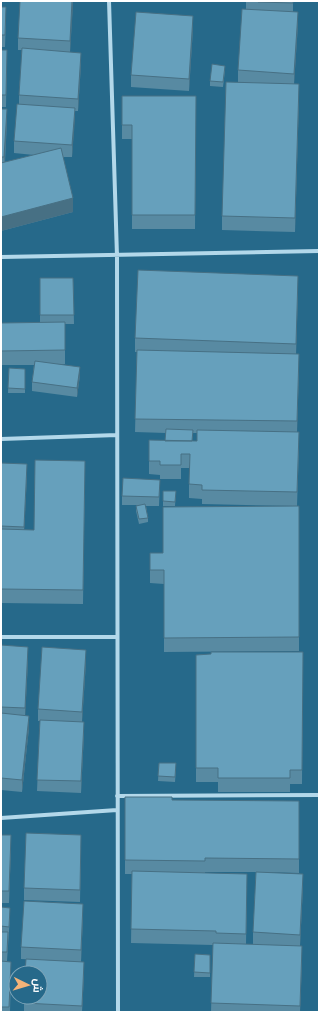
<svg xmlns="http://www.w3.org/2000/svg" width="320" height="1013" font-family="'Golos Text',Cairo,sans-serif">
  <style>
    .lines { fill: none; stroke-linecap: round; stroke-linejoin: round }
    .minor { stroke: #b3d8ea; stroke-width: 4 }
    .wall { fill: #588aa2; fill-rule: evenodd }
    .shaded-wall { fill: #477084 }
    .building { fill: #66a0bc; stroke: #477084 }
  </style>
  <rect width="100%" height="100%" fill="#26698a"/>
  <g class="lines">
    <path class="minor" d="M109 1 117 256 118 1012
      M1 257 319 251
      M1 439 117 435
      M1 637H117
      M117 796 319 795
      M1 818 117 810"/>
  </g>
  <path class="wall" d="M73 1 70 52 81 64 78 111H75L72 157H63L73 212 1 231V109L7 121 5 162 34 155 14 153V141L19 104V95L22 50H18V38Z
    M246 1H293V12L298 24 294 84 299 98 295 232 222 230V216L250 83 238 82V70L246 9Z
    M1 7 6 19 5 47H1Z
    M193 28 189 91 131 87V75Z
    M1 50H7L6 107H1Z
    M225 70 223 87 210 86V81Z
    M122 96H196L195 229H132V139H122Z
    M40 278H73L74 324H65V364H60L80 375 77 397 32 391V382L34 365H1V323H40Z
    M298 290 296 354 299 368 297 432 299 446 297 506H299V651L164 652V584L150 583V567L163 553 294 506 202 504V499L189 498V468H181V479H160V475L149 474V461L165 441 166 433 135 432 137 352H135V338ZM193 433H197V441H192Z
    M9 368 25 369V393H8Z
    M85 461 83 604 1 603V463L27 475 24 530H34Z
    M160 480 159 506H146L148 518V522L139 524 136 511V506L141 505H122V496Z
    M163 491H176L175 506H163Z
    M1 645 28 661 25 716 29 728 22 792 1 790Z
    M303 652 302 784H290V792H218V782H196V655Z
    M86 662 82 721 84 733 81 793 37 791 40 721H38V709Z
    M159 763 176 768 175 782 158 781Z
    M125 797 172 800 299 801V873L264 872 303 886 300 946 302 960 300 1012H211L213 945 131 943 132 874H125ZM205 872H256L253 932V944H246L247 888 205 873Z
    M1 835 11 847 9 903H1Z
    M81 847 80 902 24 900V888Z
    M1 907 10 916 7 961H1Z
    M83 916 81 962 21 959V947Z
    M195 954 210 955V977H194Z
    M1 961 11 973 10 1012H1Z
    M84 974 82 1012H24V997Z"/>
  <path class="shaded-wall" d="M72 1 73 7 70 53V41Z
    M298 12V24L294 85V74Z
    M193 16V28L189 91V79Z
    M81 53V64L78 111V99Z
    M299 84V98L295 232V218Z
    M75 108V120L72 157V145Z
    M7 109V121L4 169V157Z
    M73 198V212L1 231V217Z
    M298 276V290L296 358V344Z
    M299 354V368L297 435V421Z
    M80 367V375L77 397V388Z
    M27 464V475L24 539V527Z
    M28 647V661L25 722V708Z
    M86 650V662L82 724V712Z
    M29 716V728L22 792V780Z
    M84 722V733L81 793V781Z
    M11 835V847L9 903V891Z
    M303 874V886L300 946V935Z
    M83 904V916L81 962V950Z
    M302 946V960L300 1012V1006Z
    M11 962V973L9 1012Z
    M84 962V974L82 1012V1006Z"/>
  <path class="building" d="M20 1H72L70 41 18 38Z
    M258 1H293V3L258 2Z
    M1 7H6L5 35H1Z
    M242 9 298 12 294 74 238 70Z
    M136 12 193 16 189 79 131 75Z
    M22 48 81 53 78 99 19 95Z
    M1 50H7L6 95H1Z
    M212 64 225 66 223 82 210 81Z
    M226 82 299 84 295 218 222 216Z
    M122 96H196L195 215H132V125H122Z
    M17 104 75 108 72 145 14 141Z
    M1 109H7L4 157H1Z
    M61 148 73 198 1 217V163Z
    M138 270 298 276 296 344 135 338Z
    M40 278H73L74 315H40Z
    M65 322V350L1 351V323Z
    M137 350 299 354 297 421 135 419Z
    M35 361 80 367 77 388 32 382Z
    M9 368 25 369V389L8 388Z
    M166 429 193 430 192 441H165Z
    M197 430 299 432 297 492 202 490V485L189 484 190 454H181V465H160V461H149V440L197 441Z
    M35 460 85 461 83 590 1 589V529L34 530Z
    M1 463 27 464 24 527 1 526Z
    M123 478 160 480 159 497 122 496Z
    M163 491H176L175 502 163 501Z
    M145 504 148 518 139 519 136 506Z
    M299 506V637L164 638V570H150V553H163V507Z
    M1 645 28 647 25 708 1 707Z
    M42 647 86 650 82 712 38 709Z
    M211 652H303L302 770H290V778H218V768H196V655L211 654Z
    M1 713 29 716 22 780 1 778Z
    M40 720 84 722 81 781 37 780Z
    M159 763H176L175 777 158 776Z
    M125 797H172V800L299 801V859L205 858V861L125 860Z
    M26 833 81 835 80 890 24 888Z
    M1 835H11L9 891H1Z
    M132 871 247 874 246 934 216 933V931L131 929Z
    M256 872 303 874 300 935 253 932Z
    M24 901 83 904 81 950 21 947Z
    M1 907 10 908 9 927 1 926Z
    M1 932H8L7 952H1Z
    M213 943 302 946 300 1006 211 1003Z
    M195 954 210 955V973L194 972Z
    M26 959 84 962 82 1006 24 1003V997H40V973H25Z
    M1 961 11 962 9 1007H1Z"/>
  <rect width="320" height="1013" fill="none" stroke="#ffffff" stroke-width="4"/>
  <g transform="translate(28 985) rotate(95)"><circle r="19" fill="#26698a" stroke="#7da5b9"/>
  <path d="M0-3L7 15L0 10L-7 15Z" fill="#f3b378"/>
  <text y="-6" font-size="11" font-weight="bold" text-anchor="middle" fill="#ffffff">ش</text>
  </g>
</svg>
